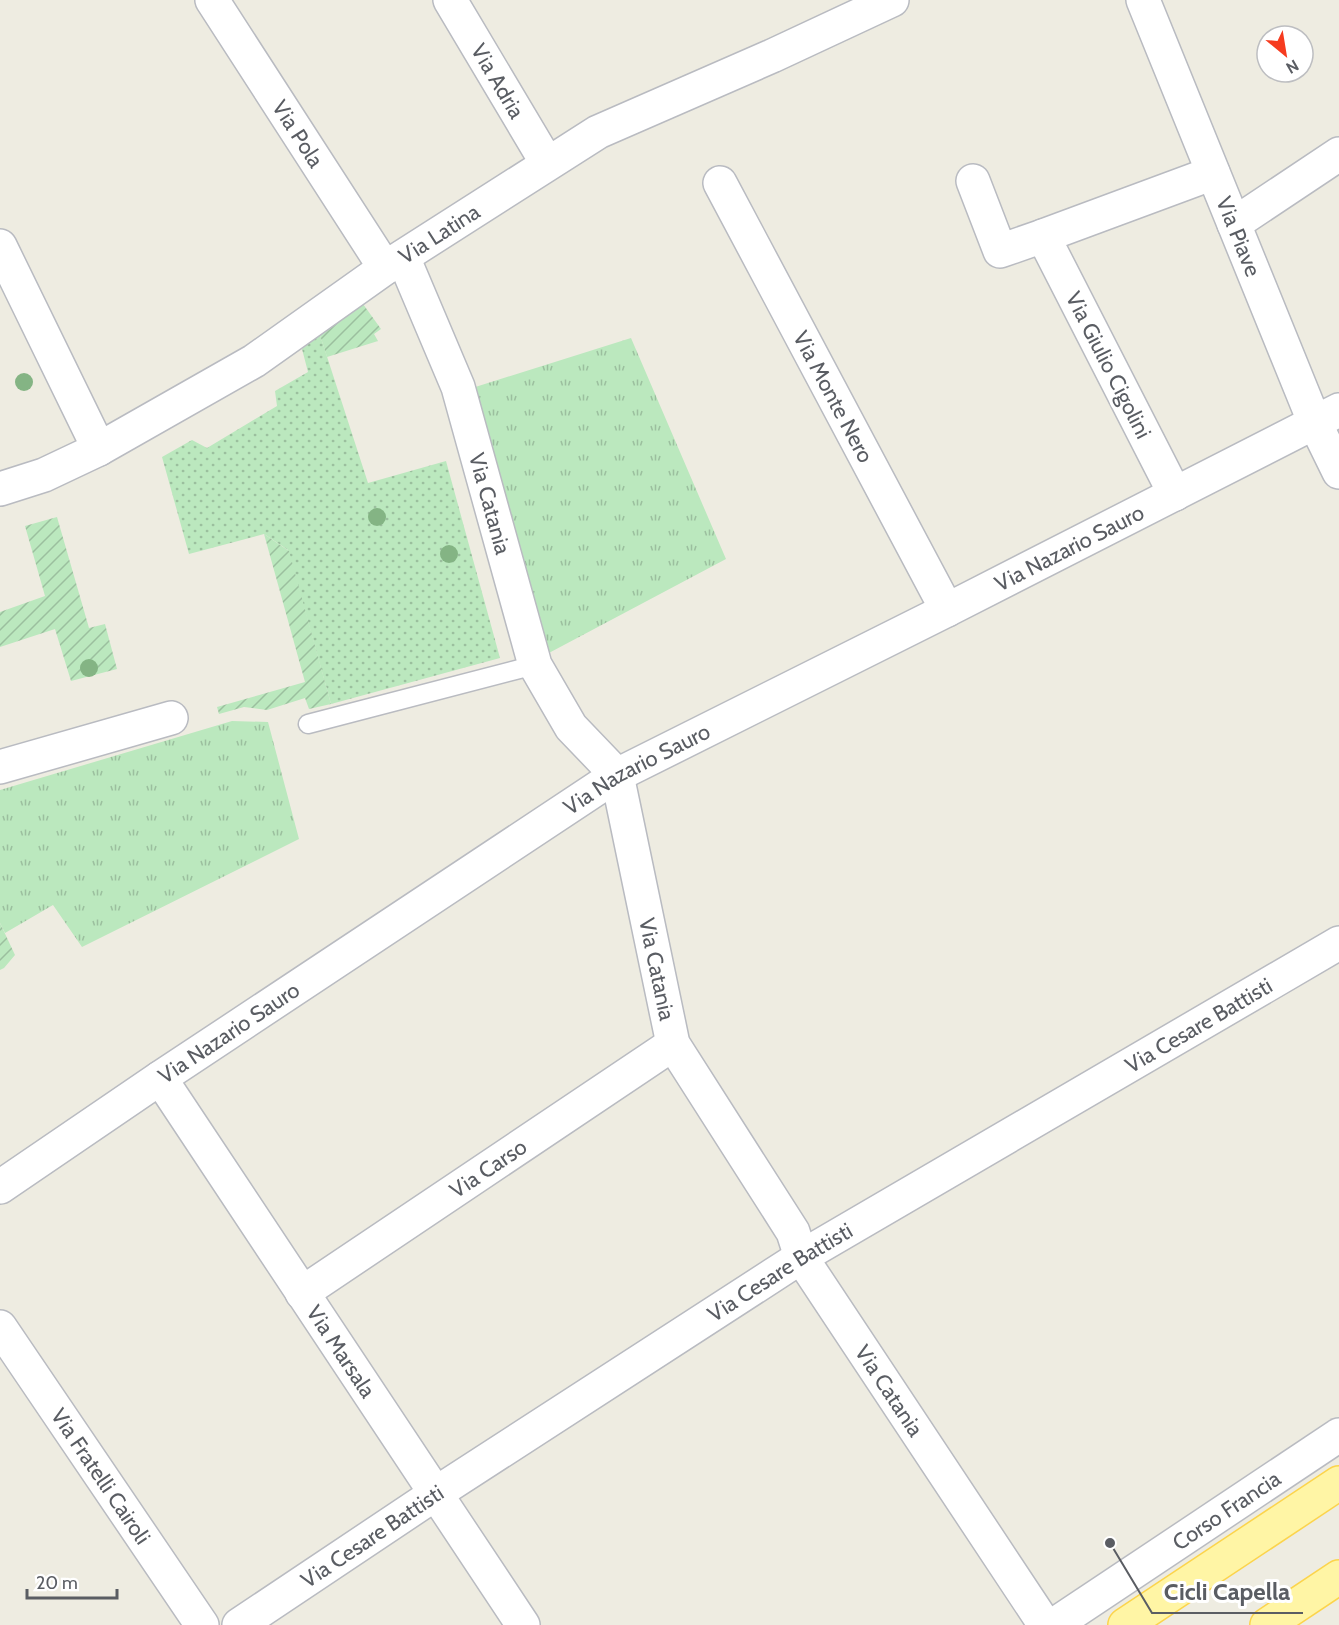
<svg xmlns="http://www.w3.org/2000/svg" width="1339" height="1625" font-family="Cabin,sans-serif">
  <style>
    .grass { fill: url(#grass-tufts) }
    .park { fill: url(#park-dots) }
    .garden { fill: url(#garden-furrows) }
    .lines { fill: none; stroke-linecap: round; stroke-linejoin: round }
    .lane-casing { stroke: #b9bbc1; stroke-width: 21 }
    .street-casing { stroke: #b9bbc1; stroke-width: 36 }
    .primary-casing { stroke: #fcd44c; stroke-width: 36 }
    .lane { stroke: #fff; stroke-width: 18 }
    .street { stroke: #fff; stroke-width: 33 }
    .primary { stroke: #fff5a5; stroke-width: 33 }
    .tree { fill: #84b484 }
    .labels { text-anchor: middle; stroke-width: 6; stroke-linejoin: round; paint-order: stroke }
    .street-label { font-size: 22px; fill: #5a5d63; stroke: #fff }
    .leader { fill: none; stroke: #5a5d63; stroke-width: 2 }
    .callout-dot { fill: #5a5d63; stroke: #fff; stroke-width: 2 }
    .callout-label { font-size: 24px; text-anchor: middle; font-weight: bold; fill: #5a5d63; stroke: #fff; stroke-width: 6; stroke-linejoin: round; paint-order: stroke }
  </style>
  <defs>
    <pattern id="grass-tufts" width="24" height="20" patternUnits="userSpaceOnUse" patternTransform="scale(1.5)"><rect width="24" height="20" fill="#bbe8be"/><path d="M3 7l-1-3M5 7V3M7 7l1-3M15 17l-1-3M17 17v-4M19 17l1-3" fill="none" stroke="#9bbf9e"/></pattern>
    <pattern id="park-dots" width="8" height="8" patternUnits="userSpaceOnUse" patternTransform="scale(1.5)"><rect width="8" height="8" fill="#bbe8be"/><path d="M2 2h.1M6 6h.1" fill="none" stroke="#9bbf9e" stroke-width="1.8" stroke-linecap="round"/></pattern>
    <pattern id="garden-furrows" width="10" height="10" patternUnits="userSpaceOnUse" patternTransform="scale(1.5)"><rect width="10" height="10" fill="#bbe8be"/><path d="M-1 1l2-2M0 10L10 0M9 11l2-2" fill="none" stroke="#9bbf9e"/></pattern>
  </defs>
  <rect width="100%" height="100%" fill="#eeece1"/>
  <path class="grass" d="M631 338 726 559 547 654 469 389Z
    M232 721 268 722 299 839 82 947 53 905 5 933 0 923V790Z"/>
  <path class="park" d="M320 335 368 483 446 461 500 658 331 704 288 550 264 534 189 554 162 457 192 440 207 448 277 406 275 391 308 372 302 349Z"/>
  <path class="garden" d="M363 304 381 329 374 334 378 341 327 357 320 335Z
    M57 517 89 628 105 624 117 669 71 681 55 629 0 647V612L45 596 25 526Z
    M264 534 289 551 331 704 309 709 305 698 267 710 244 707 219 714 217 707 305 682Z
    M0 923 15 955 4 968 0 970Z"/>
  <g class="lines">
    <defs>
      <path id="lane" d="M308 724 535 665"/>
      <g id="street">
        <path id="s1" d="M212 0 385 268"/>
        <path id="s2" d="M450 0 547 163"/>
        <path id="s3" d="M1143 0 1314 421 1339 472"/>
        <path d="M973 181 1000 251 1043 236"/>
        <path id="s4" d="M720 183 947 610"/>
        <path d="M1234 224 1339 154"/>
        <path d="M0 246 99 449"/>
        <path id="s5" d="M403 257 458 387 535 665 571 727 617 775 673 1044 793 1232 801 1257 1045 1625"/>
        <path id="s6" d="M0 489 44 475 99 449 254 361 385 268 598 132 772 56 892 0"/>
        <path d="M1175 494 1043 236 1213 173"/>
        <path d="M0 767 171 718"/>
        <path id="s7" d="M160 1078 523 1625"/>
        <path id="s8" d="M0 1187 160 1078 617 775 947 610 1339 410"/>
        <path id="s9" d="M302 1293 673 1044"/>
        <path id="s10" d="M0 1327 202 1625"/>
        <path id="s11" d="M239 1625 435 1494 801 1257 1339 943"/>
        <path id="s12" d="M1054 1625 1339 1435"/>
      </g>
      <path id="primary" d="M1125 1625 1339 1483
        M1267 1625 1339 1577"/>
    </defs>
    <use href="#lane" class="lane-casing"/>
    <use href="#street" class="street-casing"/>
    <use href="#primary" class="primary-casing"/>
    <use href="#lane" class="lane"/>
    <use href="#street" class="street"/>
    <use href="#primary" class="primary"/>
  </g>
  <g class="tree">
    <circle cx="24" cy="382" r="9"/>
    <circle cx="377" cy="517" r="9"/>
    <circle cx="449" cy="554" r="9"/>
    <circle cx="89" cy="668" r="9"/>
  </g>
  <g class="labels">
    <g class="street-label">
      <text dy="8" stroke="none"><textPath href="#s2" startOffset="94">Via Adria</textPath></text>
      <text dy="8" stroke="none"><textPath href="#s1" startOffset="159">Via Pola</textPath></text>
      <text dy="8" stroke="none"><textPath href="#s6" startOffset="510">Via Latina</textPath></text>
      <text dy="8" stroke="none"><textPath href="#s3" startOffset="255">Via Piave</textPath></text>
      <text transform="translate(1109 365) rotate(63)" y="8">Via Giulio Cigolini</text>
      <text dy="8" stroke="none"><textPath href="#s4" startOffset="242">Via Monte Nero</textPath></text>
      <text dy="8" stroke="none"><textPath href="#s5" startOffset="262">Via Catania</textPath></text>
      <text dy="8" stroke="none"><textPath href="#s8" startOffset="1248">Via Nazario Sauro</textPath></text>
      <text dy="8" stroke="none"><textPath href="#s8" startOffset="762">Via Nazario Sauro</textPath></text>
      <text dy="8" stroke="none"><textPath href="#s5" startOffset="766">Via Catania</textPath></text>
      <text dy="8" stroke="none"><textPath href="#s11" startOffset="1132">Via Cesare Battisti</textPath></text>
      <text dy="8" stroke="none"><textPath href="#s8" startOffset="276">Via Nazario Sauro</textPath></text>
      <text dy="8" stroke="none"><textPath href="#s9" startOffset="224">Via Carso</textPath></text>
      <text dy="8" stroke="none"><textPath href="#s11" startOffset="646">Via Cesare Battisti</textPath></text>
      <text dy="8" stroke="none"><textPath href="#s7" startOffset="328">Via Marsala</textPath></text>
      <text dy="8" stroke="none"><textPath href="#s5" startOffset="1252">Via Catania</textPath></text>
      <text dy="8" stroke="none"><textPath href="#s10" startOffset="180">Via Fratelli Cairoli</textPath></text>
      <text dy="8" stroke="none"><textPath href="#s12" startOffset="207">Corso Francia</textPath></text>
      <text dy="8" stroke="none"><textPath href="#s11" startOffset="160">Via Cesare Battisti</textPath></text>
    </g>
  </g>
  <path class="leader" d="M1110 1543L1152 1613H1303"/>
  <circle class="callout-dot" cx="1110" cy="1543" r="6"/>
  <g class="callout-label">
    <text x="1227" y="1600">Cicli Capella</text>
  </g>
  <g transform="translate(1285 54) rotate(150)"><circle r="28" fill="#ffffff" stroke="#bdbec1" stroke-width="1.5"/>
  <path d="M0-4.5L10 22L0 15L-10 22Z" fill="#f63b1f"/>
  <text y="-9" font-size="16" font-weight="bold" text-anchor="middle" fill="#5a5d63">N</text>
  </g>
  <path d="M27 1589v9h90v-9" fill="none" stroke="#5a5d63" stroke-width="3"/>
  <text x="36" y="1589" font-size="18" fill="#5a5d63" stroke="#ffffff" stroke-width="4.5" paint-order="stroke">20 m</text>
</svg>
